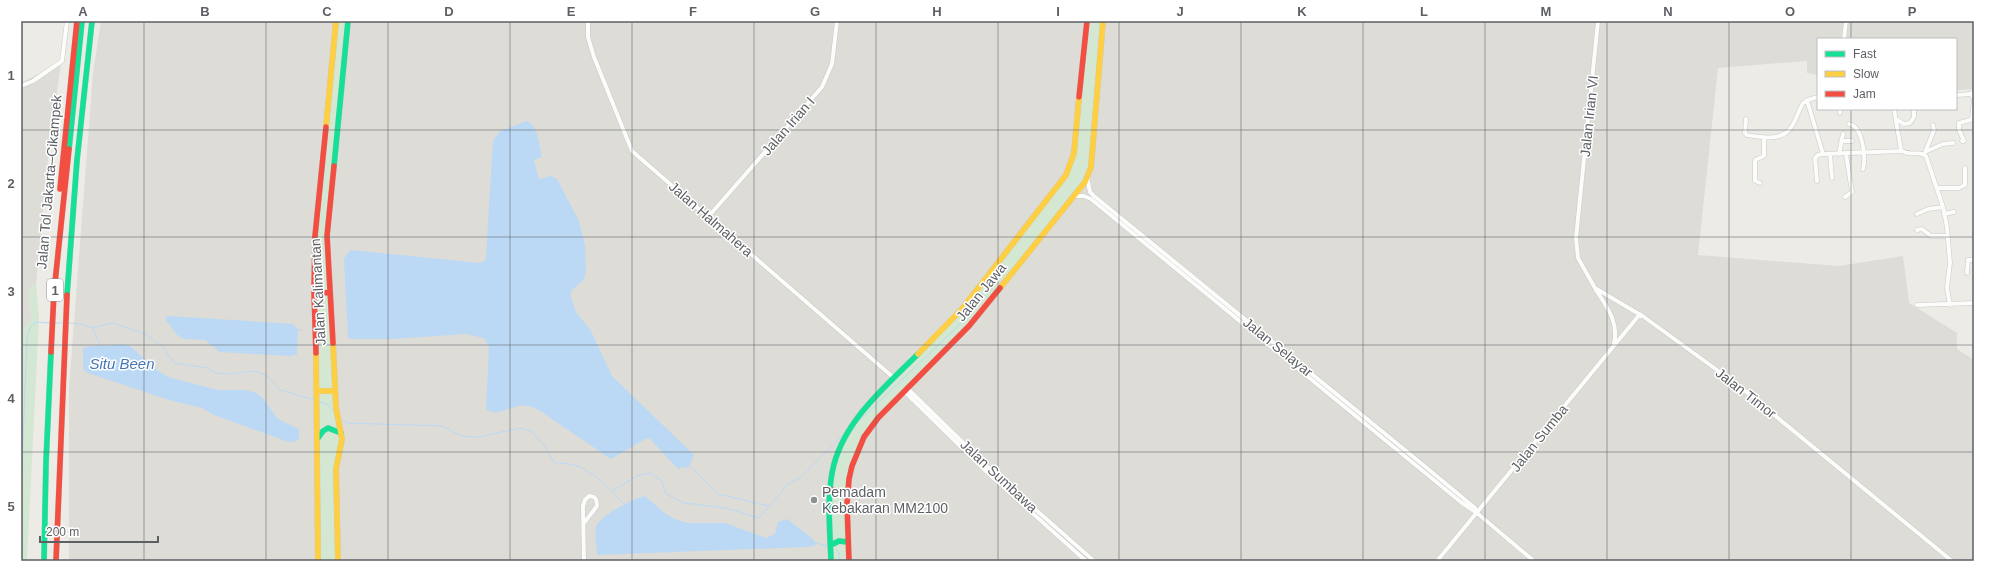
<svg xmlns="http://www.w3.org/2000/svg" width="1995" height="582" font-family="Helvetica,sans-serif">
  <style>
    .industrial { fill: #dddcd7 }
    .green { fill: #d4e7d3 }
    .water { fill: #bbd9f5 }
    .lines { fill: none; stroke-linecap: round; stroke-linejoin: round }
    .stream { stroke: #bbd9f5; stroke-width: 1 }
    .street-casing { stroke: #c8c9c8; stroke-width: 5 }
    .fast-casing { stroke: #c7c8c6; stroke-width: 6 }
    .slow-casing { stroke: #c7c8c6; stroke-width: 6 }
    .jam-casing { stroke: #c7c8c6; stroke-width: 6 }
    .street { stroke: #fcfcfb; stroke-width: 4 }
    .fast { stroke: #16e098; stroke-width: 5.5 }
    .slow { stroke: #ffcf43; stroke-width: 5.5 }
    .jam { stroke: #f24e42; stroke-width: 5.5 }
    .rail { stroke: #e3e2e2; stroke-width: 1; stroke-dasharray: 1 5; stroke-linecap: butt }
    .grid { fill: none; stroke: #5c5f64; stroke-width: 1; stroke-opacity: 0.55 }
    .poi-dot { fill: #8e9092; stroke: #fff; stroke-width: 1.5 }
    .labels { text-anchor: middle; stroke-width: 3; stroke-linejoin: round; paint-order: stroke }
    .shield { fill: #fff; stroke: #8d8f92; stroke-width: 1 }
    .shield-label { font-size: 13px; font-weight: bold; fill: #5c5f64 }
    .street-label { font-size: 14px; fill: #5c5f64; stroke: #fff }
    .poi-label { font-size: 14px; fill: #5c5f64; stroke: #fff; text-anchor: start }
    .water-label { font-size: 15px; font-style: italic; fill: #4776b5; stroke: #fff }
    .neatline { fill: none; stroke: #5c5f64; stroke-width: 1.5 }
    .grid-label { font-size: 13px; text-anchor: middle; font-weight: bold; fill: #5c5f64 }
  </style>
  <rect width="100%" height="100%" fill="#ecebe6"/>
  <path class="industrial" d="M101 21H1974V89L1956 90V39H1818V75L1807 73V61L1718 68 1698 255 1839 266 1903 256 1909 303 1957 333V349L1974 360V561H69V388L93 73Z
    M61 62 47 168 36 284 29 288 31 319 21 332V83Z"/>
  <path class="green" d="M336 21H348L327 236 335 391 342 439 338 450V561H320L315 236Z
    M1087 21H1103L1087 176 1004 282 991 272 1070 167Z
    M987 277 1000 287 952 345 870 429 849 479V561H831L832 473 836 459 861 412 962 309Z
    M36 284 39 317 27 561H21V332L31 319 29 288Z"/>
  <path class="water" d="M527 121C539 127 539 145 542 157L534 160 539 179 551 176 557 179 579 221 585 245 586 270 584 280 573 289 570 294 576 312 591 331 612 376 694 455 688 468 683 467 678 469 650 439 647 438 611 459 540 411C536 409 532 406 528 406 513 402 499 419 486 409L489 347 484 338 466 334 392 339H351L348 337 344 259 350 250 480 263 484 261 486 257 493 141 500 131Z
    M169 316 293 324 298 330 297 354 292 356 220 352 205 340 184 339 177 335 166 320V317Z
    M100 345 109 346 122 344 130 346 161 373 171 378 218 390H246L256 393 262 397 278 419 299 429V439L294 442 286 441 214 415 202 408 169 400 85 372 83 368V349L85 347Z
    M645 496 666 514 675 519 687 523H725L766 538 775 534 778 522 787 519 813 539 816 543 815 546 805 547 597 555C597 547 594 535 596 527 599 516 634 498 645 496Z"/>
  <g class="lines">
    <path class="stream" d="M55 323H62
      M69 323 82 324 92 328 113 323 145 334 163 347 174 363 207 368 216 373 228 374 256 371 267 376 280 390 315 400
      M93 329 100 344
      M298 330H302
      M320 402 327 404 335 413
      M341 419 347 423 442 426 461 436 478 437 520 428 531 431 544 445 554 462 558 464C578 460 599 478 612 491L637 476 650 473 661 480 666 494 684 503 726 508 759 518 788 484 800 478 843 435
      M858 422 957 327 991 283
      M689 465 718 494 768 506
      M21 492 27 337 30 327 36 322 50 323
      M612 492 624 504
      M816 543 827 546
      M836 549 839 552V561"/>
    <defs>
      <path id="street" d="M588 21V37L594 57 632 151 894 378
        M1598 21 1576 238 1578 258 1595 288 1644 317 1739 386 1952 561
        M1844 39 1846 21
        M21 86 33 81 62 61 67 21
        M1971 93 1974 99 1972 119
        M1956 95 1973 94
        M1807 100 1823 154 1902 151
        M1840 109V113
        M1894 109 1901 150C1909 157 1918 150 1926 156L1943 207 1947 227 1950 263 1947 288 1950 305
        M1746 119 1745 133 1747 135C1759 137 1778 141 1788 131 1795 125 1798 111 1803 103L1807 100 1818 97
        M1896 119 1904 124 1910 123 1914 117V109
        M1849 124C1863 126 1866 158 1863 169
        M1841 141H1852
        M1962 141H1964L1959 130V123L1974 119
        M1927 151 1943 144 1953 143
        M1830 154 1832 178
        M1839 154 1843 134
        M1924 155 1934 130 1933 125
        M1817 181 1815 158 1818 155 1823 154
        M1760 183 1755 181V160L1764 156V137
        M1937 188H1959L1965 185V168
        M1075 196H1084L1091 199 1462 503 1477 513 1475 508 1422 464 1094 196 1090 192 1087 177
        M1845 197 1852 192 1846 154
        M1917 214 1928 209 1943 207
        M1944 214 1954 212
        M708 217 822 87 832 64 837 21
        M1917 230 1922 229 1931 236H1947
        M1967 273 1968 260H1974
        M1596 290C1607 307 1619 322 1614 344
        M1917 305 1974 303
        M908 389 994 473 1094 561
        M905 392 991 476 1086 561
        M1477 513 1534 561
        M584 523 597 506C597 500 596 496 589 496L585 500 583 506 584 561
        M1437 561 1640 314"/>
      <path id="fast" d="M69 149 82 21
        M334 166 348 21
        M67 295 77 160 92 21
        M318 438 323 431 328 428 341 433
        M831 545 839 541 848 542
        M44 561 46 462 51 352
        M831 561C830 532 827 501 832 473 841 423 884 388 918 354"/>
      <path id="slow" d="M326 127 336 21
        M1000 288 1085 182 1091 167 1103 21
        M333 343 336 408 342 439 336 469 338 561
        M316 353 318 561
        M918 354 962 309 1066 175 1074 153 1079 97
        M317 391H335"/>
      <path id="jam" d="M1079 97 1087 21
        M60 189 77 21
        M314 292 330 293
        M333 343 327 236 334 166
        M51 352 54 292 69 149
        M316 353 314 292 315 236 326 127
        M830 490 847 492
        M56 561 67 295
        M849 561 847 504 849 479 852 466 864 437 878 418 969 326 1000 288"/>
    </defs>
    <use href="#street" class="street-casing"/>
    <use href="#fast" class="fast-casing"/>
    <use href="#slow" class="slow-casing"/>
    <use href="#jam" class="jam-casing"/>
    <use href="#street" class="street"/>
    <use href="#fast" class="fast"/>
    <use href="#slow" class="slow"/>
    <use href="#jam" class="jam"/>
    <path class="rail" d="M66 561 72 374 112 21"/>
  </g>
  <path class="grid" d="M144 21V561M266 21V561M388 21V561M510 21V561M632 21V561M754 21V561M876 21V561M998 21V561M1119 21V561M1241 21V561M1363 21V561M1485 21V561M1607 21V561M1729 21V561M1851 21V39M1851 109V561M21 130H1974M21 237H1974M21 345H1974M21 452H1974"/>
  <circle class="poi-dot" cx="814" cy="500" r="4"/>
  <g class="labels">
    <rect class="shield" x="47" y="279" width="16" height="22" rx="3"/>
    <g class="shield-label">
      <text x="55" y="295">1</text>
    </g>
    <g class="street-label">
      <text transform="translate(1589 116) rotate(-84)" y="5">Jalan Irian VI</text>
      <text transform="translate(788 126) rotate(-49)" y="5">Jalan Irian I</text>
      <text transform="translate(49 182) rotate(-85)" y="5">Jalan Tol Jakarta–Cikampek</text>
      <text transform="translate(711 219) rotate(41)" y="5">Jalan Halmahera</text>
      <text transform="translate(318 292) rotate(-93)" y="5">Jalan Kalimantan</text>
      <text transform="translate(981 292) rotate(-51)" y="5">Jalan Jawa</text>
      <text transform="translate(1278 347) rotate(39)" y="5">Jalan Selayar</text>
      <text transform="translate(1746 393) rotate(38)" y="5">Jalan Timor</text>
      <text transform="translate(1539 438) rotate(-51)" y="5">Jalan Sumba</text>
      <text transform="translate(999 476) rotate(43)" y="5">Jalan Sumbawa</text>
    </g>
    <g class="poi-label">
      <text x="822" y="497">Pemadam<tspan x="822" dy="16">Kebakaran MM2100</tspan></text>
    </g>
    <g class="water-label">
      <text x="122" y="369">Situ Been</text>
    </g>
  </g>
  <rect width="1995" height="582" fill="none" stroke="#ffffff" stroke-width="44"/>
  <rect x="1817" y="38" width="140" height="72" fill="#ffffff" stroke="#bebfc1"/>
  <rect x="1825" y="51" width="20" height="6" fill="#16e098" stroke="#bebfc1"/>
  <text x="1853" y="58" font-size="12" fill="#5c5f64">Fast</text>
  <rect x="1825" y="71" width="20" height="6" fill="#ffcf43" stroke="#bebfc1"/>
  <text x="1853" y="78" font-size="12" fill="#5c5f64">Slow</text>
  <rect x="1825" y="91" width="20" height="6" fill="#f24e42" stroke="#bebfc1"/>
  <text x="1853" y="98" font-size="12" fill="#5c5f64">Jam</text>
  <path d="M40 536v6h118v-6" fill="none" stroke="#5c5f64" stroke-width="2"/>
  <text x="46" y="536" font-size="12" fill="#5c5f64" stroke="#ffffff" stroke-width="3" paint-order="stroke">200 m</text>
  <rect x="22" y="22" width="1951" height="538" class="neatline"/>
  <g class="grid-label">
    <text x="83" y="16">A</text>
    <text x="205" y="16">B</text>
    <text x="327" y="16">C</text>
    <text x="449" y="16">D</text>
    <text x="571" y="16">E</text>
    <text x="693" y="16">F</text>
    <text x="815" y="16">G</text>
    <text x="937" y="16">H</text>
    <text x="1058" y="16">I</text>
    <text x="1180" y="16">J</text>
    <text x="1302" y="16">K</text>
    <text x="1424" y="16">L</text>
    <text x="1546" y="16">M</text>
    <text x="1668" y="16">N</text>
    <text x="1790" y="16">O</text>
    <text x="1912" y="16">P</text>
    <text x="11" y="80">1</text>
    <text x="11" y="188">2</text>
    <text x="11" y="296">3</text>
    <text x="11" y="403">4</text>
    <text x="11" y="511">5</text>
  </g>
</svg>
